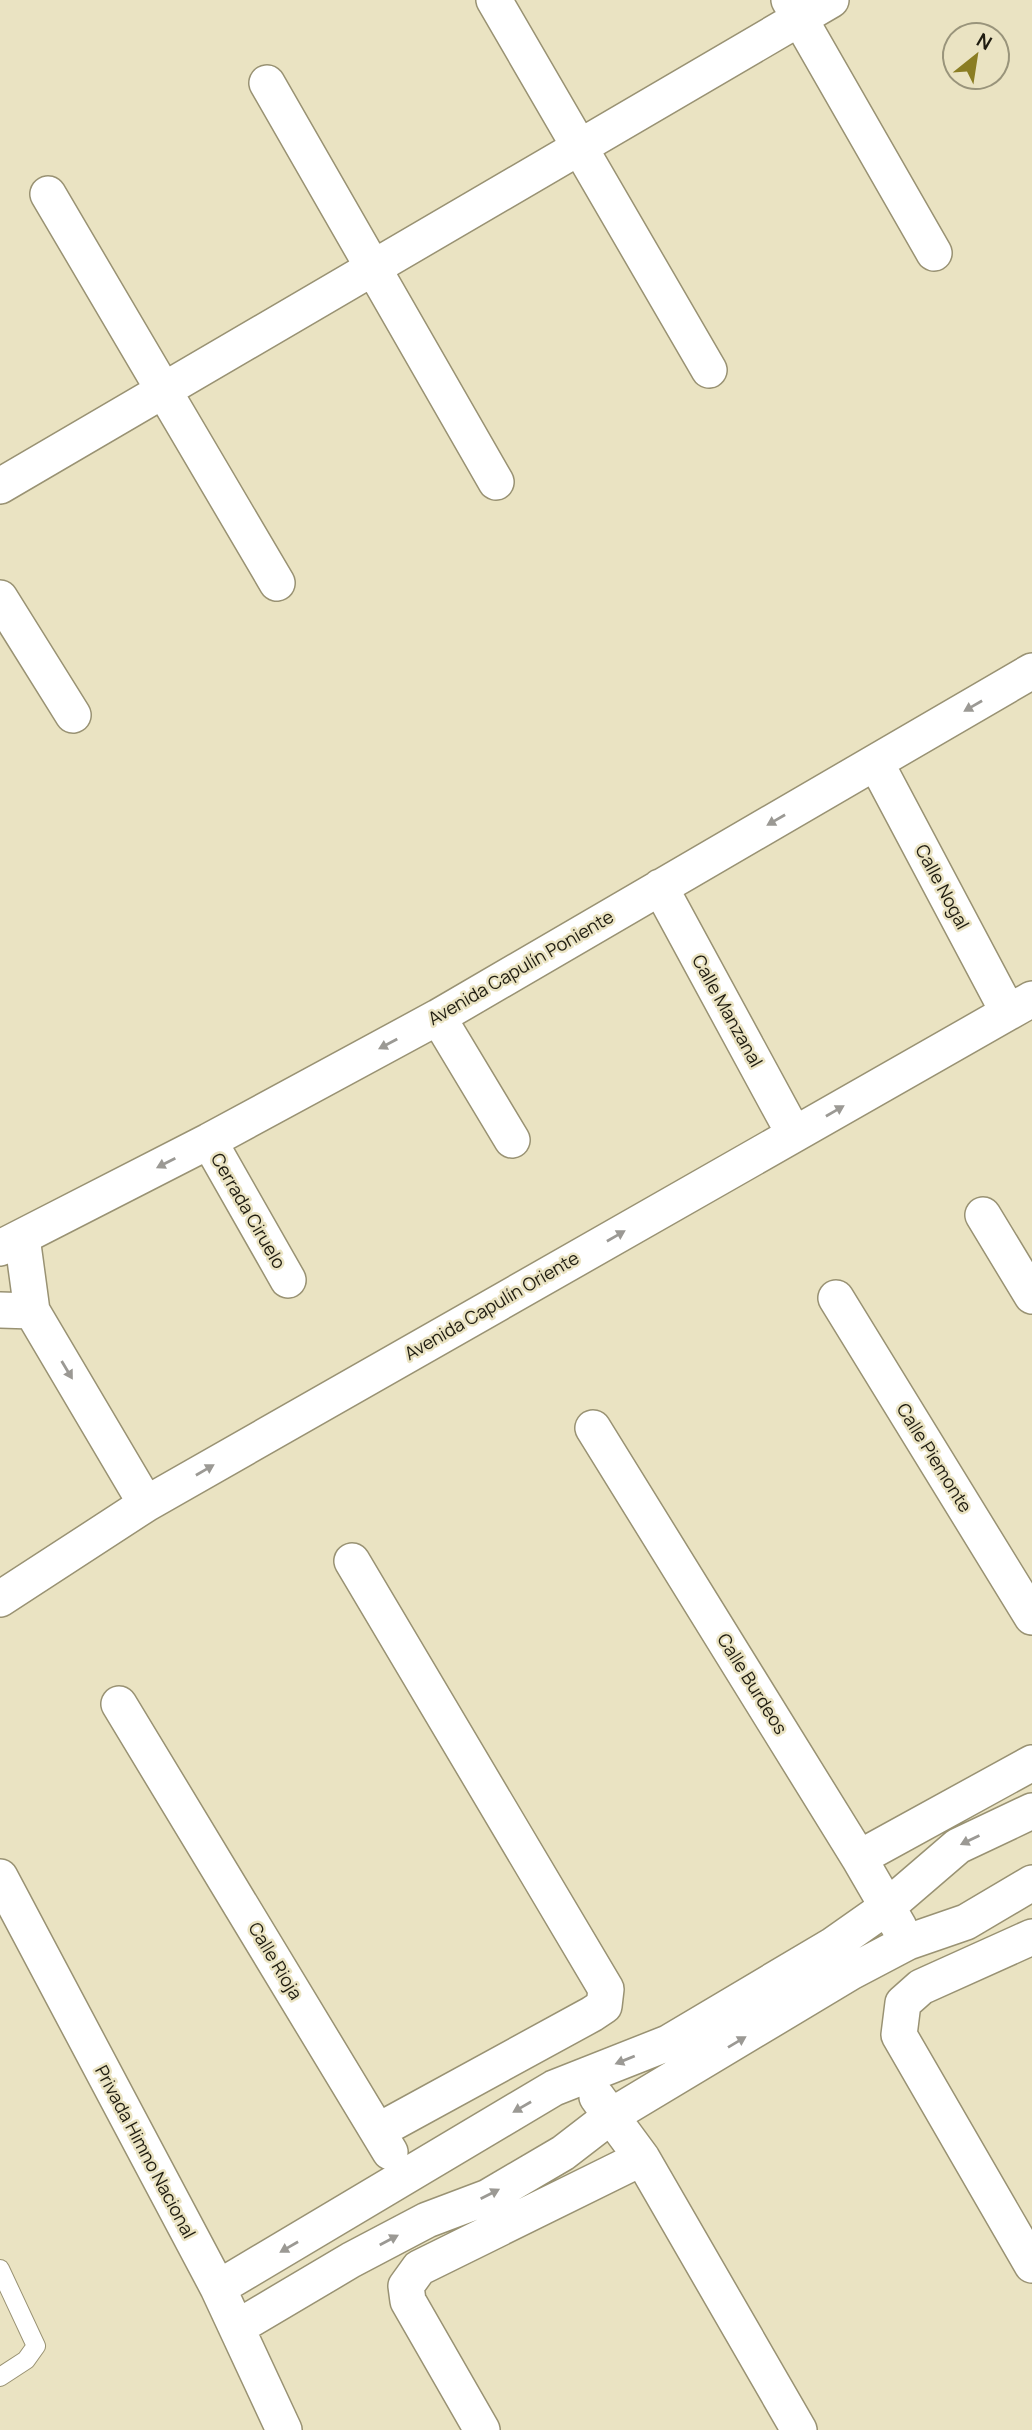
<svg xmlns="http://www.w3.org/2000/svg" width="1032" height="2430" font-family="Manrope,sans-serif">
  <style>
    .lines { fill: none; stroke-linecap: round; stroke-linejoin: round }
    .service-casing { stroke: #999273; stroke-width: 20 }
    .minor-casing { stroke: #999273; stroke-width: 38 }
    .service { stroke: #fff; stroke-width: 18 }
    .minor { stroke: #fff; stroke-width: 35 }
    .oneway { fill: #9b9994 }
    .labels { text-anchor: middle; stroke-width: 5; stroke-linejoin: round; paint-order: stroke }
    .street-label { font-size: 18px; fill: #201d11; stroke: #eae3c2 }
  </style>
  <rect width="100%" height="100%" fill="#eae3c2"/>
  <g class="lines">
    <defs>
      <path id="service" d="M0 2269 36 2346 26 2360 0 2377"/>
      <path id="minor" d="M494 0 709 370
        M789 0 934 253
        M267 83 496 482
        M48 194 277 583
        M0 486 831 0
        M0 598 73 715
        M876 763 1008 1012
        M660 887 794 1134
        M438 1017 512 1140
        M209 1141 288 1280
        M983 1215 1032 1296
        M22 1237 32 1311 146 1504
        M0 1248 209 1141 438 1017 1032 671
        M836 1298 1032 1617
        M0 1310 32 1311
        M593 1428 859 1858 899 1927
        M352 1561 606 1989 604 2006 592 2014 378 2131
        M0 1599 146 1504 1032 999
        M119 1704 390 2152
        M859 1858 1032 1763
        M0 1877 218 2288 284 2430
        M1032 1937 921 1987 903 2003 899 2035 1032 2265
        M597 2097 642 2158 799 2430
        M218 2288 554 2088 668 2043 833 1945 887 1907 958 1846 1032 1811
        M238 2327 351 2260 427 2220 488 2197 563 2153 611 2116 851 1972 908 1942 966 1922 1032 1883
        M482 2430 408 2301 406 2286 419 2268 642 2158"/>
    </defs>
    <use href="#service" class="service-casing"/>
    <use href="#minor" class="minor-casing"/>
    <use href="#service" class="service"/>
    <use href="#minor" class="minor"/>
  </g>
  <defs><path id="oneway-solid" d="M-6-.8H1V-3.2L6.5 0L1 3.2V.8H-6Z" transform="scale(1.75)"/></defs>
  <g class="oneway">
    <use href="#oneway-solid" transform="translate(973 706) rotate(150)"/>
    <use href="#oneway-solid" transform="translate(776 820) rotate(150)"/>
    <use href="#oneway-solid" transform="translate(388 1044) rotate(152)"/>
    <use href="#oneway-solid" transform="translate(835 1111) rotate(-30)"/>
    <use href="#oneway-solid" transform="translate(166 1163) rotate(153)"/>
    <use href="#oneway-solid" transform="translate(616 1236) rotate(-30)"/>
    <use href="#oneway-solid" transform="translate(67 1370) rotate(59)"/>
    <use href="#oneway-solid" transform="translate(205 1470) rotate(-30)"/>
    <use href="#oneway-solid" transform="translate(970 1840) rotate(154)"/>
    <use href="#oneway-solid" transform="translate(737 2042) rotate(-31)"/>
    <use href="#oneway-solid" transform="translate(625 2060) rotate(158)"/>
    <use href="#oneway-solid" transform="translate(522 2107) rotate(150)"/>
    <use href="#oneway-solid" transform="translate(490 2194) rotate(-27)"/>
    <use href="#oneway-solid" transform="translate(389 2240) rotate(-28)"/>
    <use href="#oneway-solid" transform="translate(289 2247) rotate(150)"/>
  </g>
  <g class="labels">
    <g class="street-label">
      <text transform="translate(942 887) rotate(62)" y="6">Calle Nogal</text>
      <text transform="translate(521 968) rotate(-30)" y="6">Avenida Capulín Poniente</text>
      <text transform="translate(727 1011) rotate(61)" y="6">Calle Manzanal</text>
      <text transform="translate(248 1211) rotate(60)" y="6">Cerrada Ciruelo</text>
      <text transform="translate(492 1306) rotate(-30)" y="6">Avenida Capulín Oriente</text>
      <text transform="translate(934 1458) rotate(58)" y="6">Calle Piemonte</text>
      <text transform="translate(752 1684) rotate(58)" y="6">Calle Burdeos</text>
      <text transform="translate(275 1961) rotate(59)" y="6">Calle Rioja</text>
      <text transform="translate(145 2152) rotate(62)" y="6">Privada Himno Nacional</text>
    </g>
  </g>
  <g transform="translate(976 56) rotate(30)"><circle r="33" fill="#eae3c2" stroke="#99947b" stroke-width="2"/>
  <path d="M0-5L12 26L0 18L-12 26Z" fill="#8a7d23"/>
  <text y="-10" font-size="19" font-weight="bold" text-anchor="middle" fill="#201d11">N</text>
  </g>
</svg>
